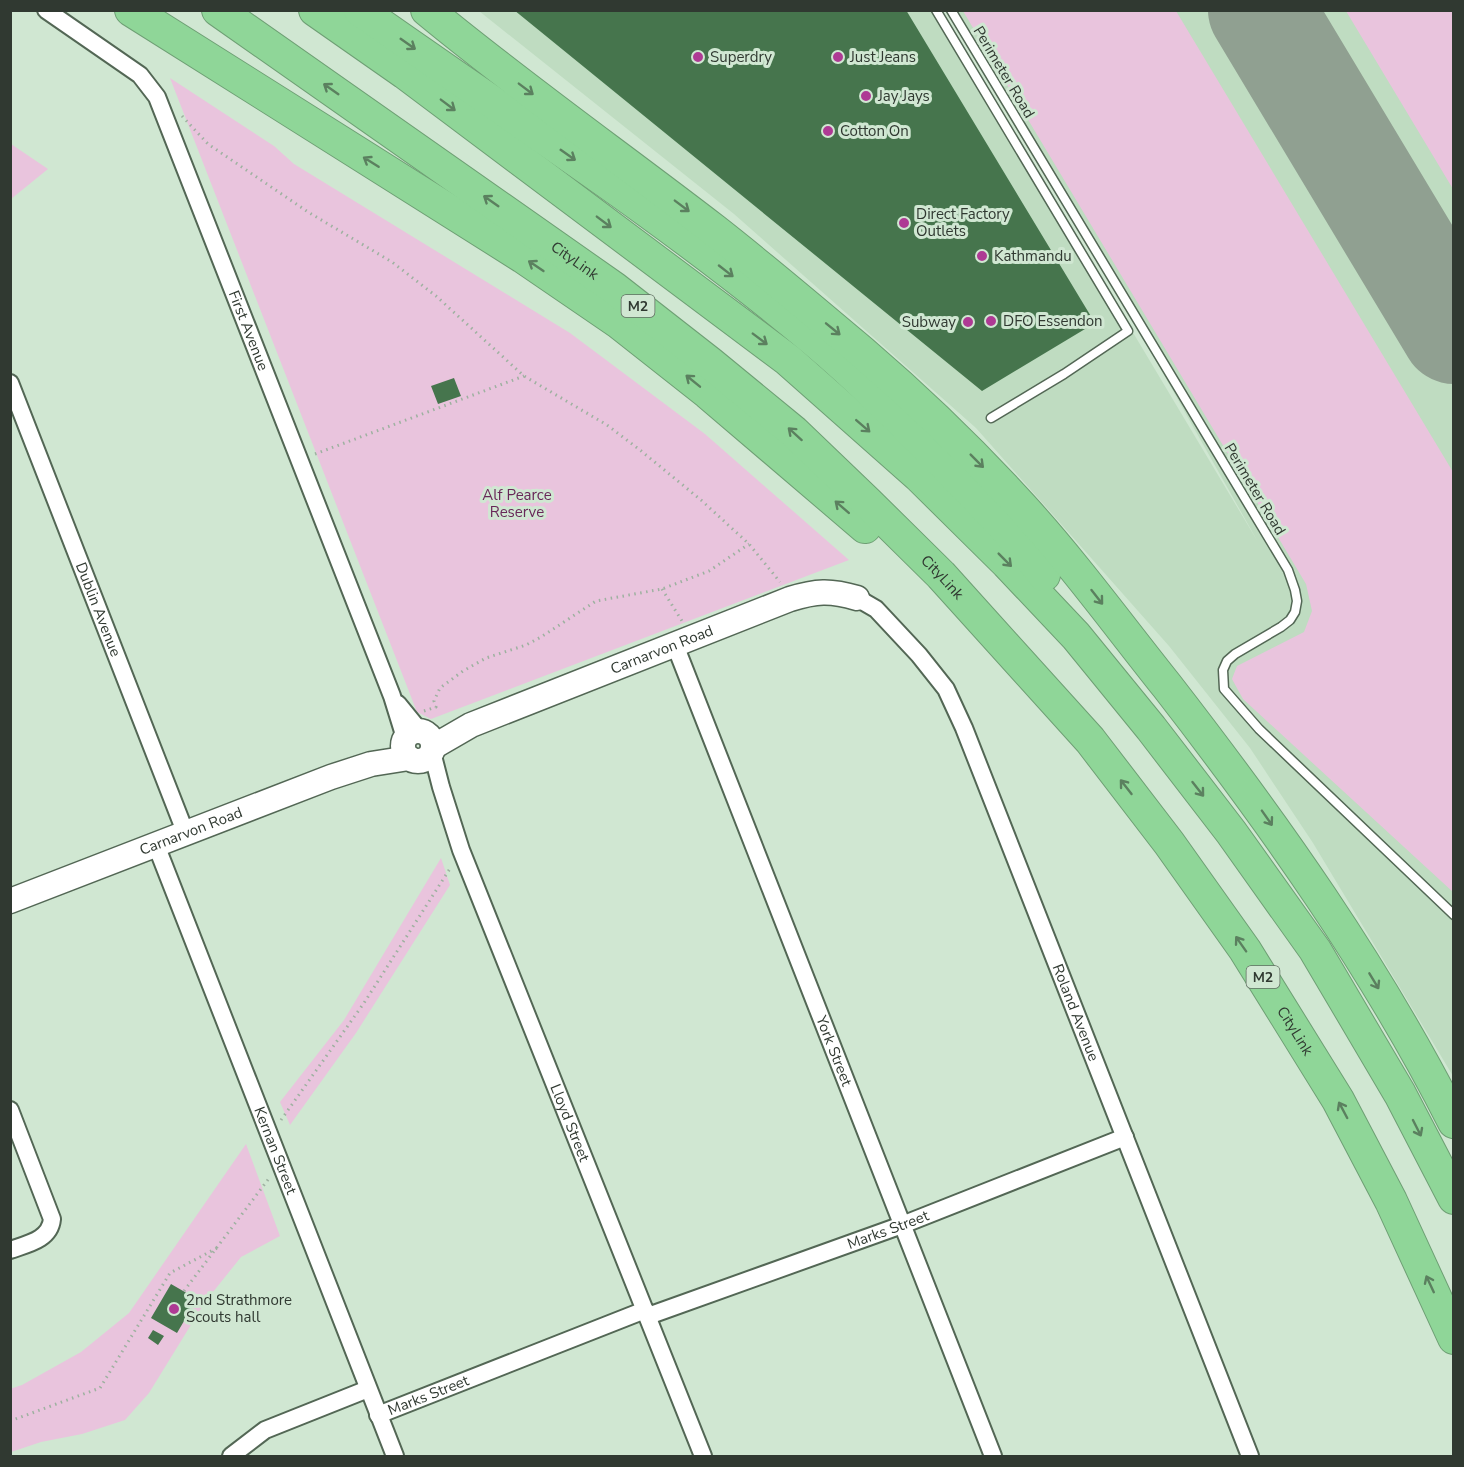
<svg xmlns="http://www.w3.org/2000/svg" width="1464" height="1467" font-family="'Nunito Sans',sans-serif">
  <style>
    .built { fill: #bfdcc1 }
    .green { fill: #e9c4dd }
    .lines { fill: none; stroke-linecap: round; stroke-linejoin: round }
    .runway { stroke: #90a091; stroke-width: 106 }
    .building { fill: #46754d }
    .lane-casing { stroke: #536755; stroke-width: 11 }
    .street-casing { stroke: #536755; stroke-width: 20 }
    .secondary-casing { stroke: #536755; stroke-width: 27 }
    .highway-casing { stroke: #6e9f74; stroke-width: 34 }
    .path { stroke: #9eb1a0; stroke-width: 3; stroke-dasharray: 1.5 4.5; stroke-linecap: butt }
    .lane { stroke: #fff; stroke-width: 8 }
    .street { stroke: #fff; stroke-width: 16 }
    .secondary { stroke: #fff; stroke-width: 24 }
    .highway { stroke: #8fd698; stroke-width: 32 }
    .oneway { stroke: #5b805f }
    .poi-dot { fill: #ae3a94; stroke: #d0e7d2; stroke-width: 2 }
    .labels { text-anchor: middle; stroke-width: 6; stroke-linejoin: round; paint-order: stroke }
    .shield { fill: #d0e7d2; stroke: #606d61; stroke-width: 1.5 }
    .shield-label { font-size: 14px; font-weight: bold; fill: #303931 }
    .poi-label { font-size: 15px; fill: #303931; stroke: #d0e7d2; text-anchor: start }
    .street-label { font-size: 15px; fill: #303931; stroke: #d0e7d2 }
    .park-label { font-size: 15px; fill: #682758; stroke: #d0e7d2 }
  </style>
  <rect width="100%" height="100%" fill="#d0e7d2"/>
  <path class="built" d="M479 11H941L1258 542 1137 327 947 11H1453V1076L1313 843 1250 748 1169 646 976 428 734 214Z"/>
  <path class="green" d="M963 11H1176L1453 472V892L1243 699 1232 679 1237 666 1304 632 1312 611 1306 584Z
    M1346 11H1453V189Z
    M170 78 274 146 294 164 570 333 705 434 849 560 431 719 417 712Z
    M11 144 48 169 11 199Z
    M441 858 450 885 356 1033 290 1125 280 1102 344 1020Z
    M246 1144 280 1236 241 1257 205 1302 149 1393 125 1420 82 1434 41 1442 11 1452 10 1389 22 1385 81 1352 129 1313Z"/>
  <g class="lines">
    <path class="runway" d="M1261 10 1454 331"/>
  </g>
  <path class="building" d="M514 10H906L1095 323 982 391Z
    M454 378 461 396 438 404 431 386Z
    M171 1284 197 1299 177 1333 151 1318Z
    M153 1330 164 1336 158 1345 148 1338Z"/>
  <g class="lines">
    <defs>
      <path id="lane" d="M936 10 1128 331 1064 374 991 418
        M951 10 1288 570 1295 590 1297 601 1295 612 1290 620 1281 627 1235 654 1227 661 1223 670 1224 689 1259 729 1454 915"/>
      <g id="street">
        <path id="s1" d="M46 10 140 75 157 97 392 696 405 738"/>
        <path id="s2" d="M10 383 186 834"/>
        <path id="s3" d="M857 598 876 609 919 655 946 689 964 728 1250 1456"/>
        <path id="s4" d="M675 645 993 1456"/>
        <path d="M398 704 420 731"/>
        <path id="s5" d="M432 752 441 787 461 850 703 1456"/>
        <path id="s6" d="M156 845 395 1456"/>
        <path d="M10 1110 52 1219C50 1240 27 1244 10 1250"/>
        <path id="s7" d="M648 1316 902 1225 1125 1137"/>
        <path id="s8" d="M378 1415 645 1310"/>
        <path d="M231 1456 265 1430 368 1389"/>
      </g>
      <g id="secondary">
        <circle cx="418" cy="746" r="15"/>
        <path id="s9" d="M433 747 471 725 790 599C816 591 830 590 857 598"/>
        <path id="s10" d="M10 901 331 777 371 764 409 758"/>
      </g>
      <g id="highway">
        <path d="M131 10 523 257 618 322 708 393 865 527"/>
        <path id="s11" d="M218 10 614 288 710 363 794 432 867 502 941 575 1090 740 1169 843 1245 950 1338 1100 1391 1201 1454 1338"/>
        <path d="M315 10 405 73 788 360 919 476 1007 563 1076 636 1151 728 1231 832 1315 950 1400 1094 1454 1198"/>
        <path d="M360 10C513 118 672 221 816 342 860 379 900 420 941 461 977 498 1013 534 1044 575"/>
        <path d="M427 10C520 87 618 156 714 230 764 269 813 311 862 352 918 400 972 452 1022 507 1074 564 1119 626 1167 686 1274 824 1375 966 1454 1122"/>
      </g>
    </defs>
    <use href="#lane" class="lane-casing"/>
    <use href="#street" class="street-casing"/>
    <use href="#secondary" class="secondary-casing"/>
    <use href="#highway" class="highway-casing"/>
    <path class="path" d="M182 116 208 144 308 212 392 262 436 296 524 376 607 425 640 450 701 500 749 544 780 582
      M315 454 524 376
      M662 589 682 621
      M424 711 436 707 434 701 440 688 463 671 486 658 526 645 541 637 596 601 662 589 709 571 749 544
      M281 1120 364 1003 451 867
      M184 1291 270 1177
      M10 1421 100 1388 170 1273 217 1248"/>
    <use href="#lane" class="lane"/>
    <use href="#street" class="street"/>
    <use href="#secondary" class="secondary"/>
    <use href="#highway" class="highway"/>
  </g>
  <defs><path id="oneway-shaft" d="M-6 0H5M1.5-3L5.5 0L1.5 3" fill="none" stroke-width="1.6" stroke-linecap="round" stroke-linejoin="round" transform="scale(1.5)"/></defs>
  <g class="oneway">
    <use href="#oneway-shaft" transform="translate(408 44) rotate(35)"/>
    <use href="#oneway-shaft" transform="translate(331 89) rotate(-145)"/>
    <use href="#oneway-shaft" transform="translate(526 89) rotate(37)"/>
    <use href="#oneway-shaft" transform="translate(448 105) rotate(37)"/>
    <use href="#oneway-shaft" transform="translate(568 155) rotate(35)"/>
    <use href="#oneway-shaft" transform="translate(371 162) rotate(-148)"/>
    <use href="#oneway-shaft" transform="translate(491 201) rotate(-145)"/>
    <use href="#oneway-shaft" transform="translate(682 206) rotate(37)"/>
    <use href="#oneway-shaft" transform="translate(604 222) rotate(37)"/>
    <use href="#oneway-shaft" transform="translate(536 266) rotate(-146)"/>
    <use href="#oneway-shaft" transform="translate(726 271) rotate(38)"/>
    <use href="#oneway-shaft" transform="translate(833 329) rotate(39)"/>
    <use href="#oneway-shaft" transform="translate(760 339) rotate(37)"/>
    <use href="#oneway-shaft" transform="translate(693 381) rotate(-141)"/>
    <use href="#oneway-shaft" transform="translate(863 426) rotate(41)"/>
    <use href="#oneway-shaft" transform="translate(795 434) rotate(-138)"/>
    <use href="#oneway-shaft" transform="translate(977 461) rotate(45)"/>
    <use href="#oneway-shaft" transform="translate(842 507) rotate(-139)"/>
    <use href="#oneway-shaft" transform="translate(1005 560) rotate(45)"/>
    <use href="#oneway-shaft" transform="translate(1097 597) rotate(52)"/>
    <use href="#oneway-shaft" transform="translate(1126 787) rotate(-128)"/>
    <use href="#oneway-shaft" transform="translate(1198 789) rotate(52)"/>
    <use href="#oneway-shaft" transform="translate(1267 818) rotate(55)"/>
    <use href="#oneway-shaft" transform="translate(1241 944) rotate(-125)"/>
    <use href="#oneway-shaft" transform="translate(1374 981) rotate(59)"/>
    <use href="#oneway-shaft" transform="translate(1343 1110) rotate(-118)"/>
    <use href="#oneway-shaft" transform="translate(1417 1128) rotate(63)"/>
    <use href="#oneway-shaft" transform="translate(1430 1284) rotate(-115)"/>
  </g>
  <g class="poi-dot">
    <circle cx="698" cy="57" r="6"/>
    <circle cx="838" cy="57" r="6"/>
    <circle cx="866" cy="96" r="6"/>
    <circle cx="828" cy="131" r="6"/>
    <circle cx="904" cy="223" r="6"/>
    <circle cx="982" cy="256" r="6"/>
    <circle cx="991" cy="321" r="6"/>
    <circle cx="968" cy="322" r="6"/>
    <circle cx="174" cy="1309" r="6"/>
  </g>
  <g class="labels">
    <g class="shield">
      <rect x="621.5" y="295" width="33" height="22" rx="4.5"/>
      <rect x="1246.5" y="966" width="33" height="22" rx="4.5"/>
    </g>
    <g class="shield-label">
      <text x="638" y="311">M2</text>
      <text x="1263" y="982">M2</text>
    </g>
    <g class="poi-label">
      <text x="710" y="62">Superdry</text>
      <text x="850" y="62">Just Jeans</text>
      <text x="878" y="101">Jay Jays</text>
      <text x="840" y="136">Cotton On</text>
      <text x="916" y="219">Direct Factory<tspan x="916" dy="17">Outlets</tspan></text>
      <text x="994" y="261">Kathmandu</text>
      <text x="1003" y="326">DFO Essendon</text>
      <text x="956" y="327" text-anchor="end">Subway</text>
      <text x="186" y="1305">2nd Strathmore<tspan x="186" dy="17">Scouts hall</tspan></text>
    </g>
    <g class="street-label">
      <text transform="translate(1004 72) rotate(59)" y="5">Perimeter Road</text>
      <text dy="5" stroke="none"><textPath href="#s11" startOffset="436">CityLink</textPath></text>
      <text dy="5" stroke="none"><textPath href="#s1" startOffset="393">First Avenue</textPath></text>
      <text transform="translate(1255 489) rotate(59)" y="5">Perimeter Road</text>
      <text dy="5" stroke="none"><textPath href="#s11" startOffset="922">CityLink</textPath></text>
      <text dy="5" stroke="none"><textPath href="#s2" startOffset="243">Dublin Avenue</textPath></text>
      <text dy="5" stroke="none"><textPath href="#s9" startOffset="249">Carnarvon Road</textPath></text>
      <text dy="5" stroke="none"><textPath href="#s10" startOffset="194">Carnarvon Road</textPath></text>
      <text dy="5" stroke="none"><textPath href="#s3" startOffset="477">Roland Avenue</textPath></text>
      <text dy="5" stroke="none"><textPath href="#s11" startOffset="1498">CityLink</textPath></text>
      <text dy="5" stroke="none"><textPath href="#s4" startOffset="436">York Street</textPath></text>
      <text dy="5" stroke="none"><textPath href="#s5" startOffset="396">Lloyd Street</textPath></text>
      <text dy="5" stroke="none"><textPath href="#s6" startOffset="328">Kernan Street</textPath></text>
      <text dy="5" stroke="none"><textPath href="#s7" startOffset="255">Marks Street</textPath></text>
      <text dy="5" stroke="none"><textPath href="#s8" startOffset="54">Marks Street</textPath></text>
    </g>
    <g class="park-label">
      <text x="517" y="500">Alf Pearce<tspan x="517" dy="17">Reserve</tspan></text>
    </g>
  </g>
  <rect width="1464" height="1467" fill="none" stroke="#303931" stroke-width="24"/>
</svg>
